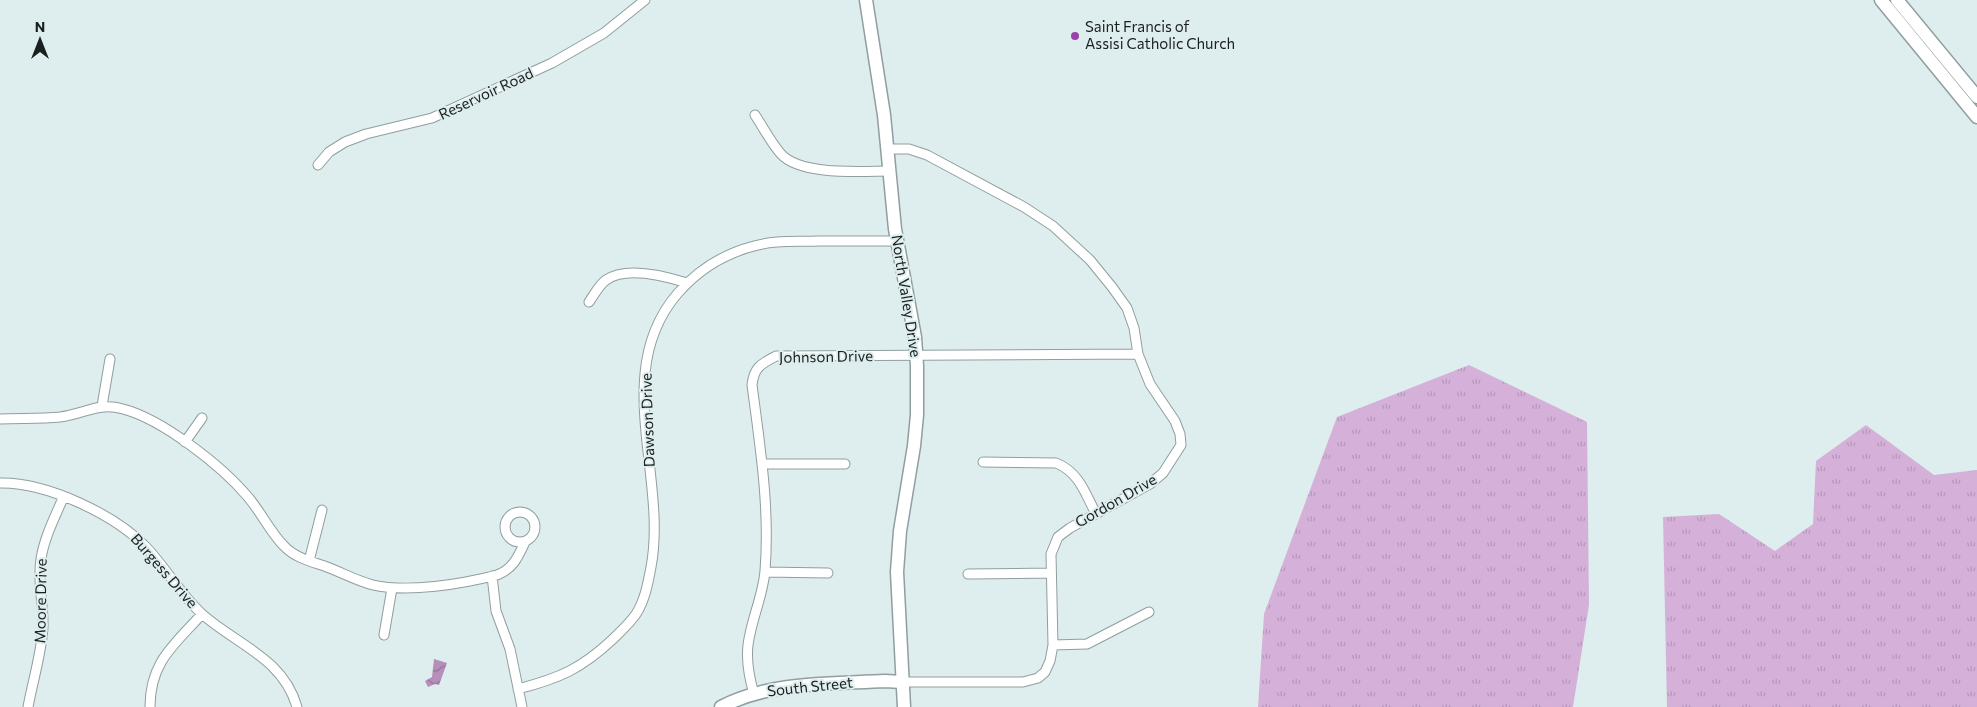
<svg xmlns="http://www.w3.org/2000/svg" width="1977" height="707" font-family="Commissioner,sans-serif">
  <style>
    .grass { fill: url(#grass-tufts) }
    .water { fill: url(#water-waves) }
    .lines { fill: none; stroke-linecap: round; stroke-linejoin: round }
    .street-casing { stroke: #909e9f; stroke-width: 11 }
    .secondary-casing { stroke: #909e9f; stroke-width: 15 }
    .street { stroke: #fff; stroke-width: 9 }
    .secondary { stroke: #fff; stroke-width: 12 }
    .poi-dot { fill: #9e40a9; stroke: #deeded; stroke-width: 2 }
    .labels { text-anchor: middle; stroke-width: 4; stroke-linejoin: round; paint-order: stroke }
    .poi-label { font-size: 15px; fill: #1a1f1f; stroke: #deeded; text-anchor: start }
    .street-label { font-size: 15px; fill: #1a1f1f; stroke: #deeded }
  </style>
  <defs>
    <pattern id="grass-tufts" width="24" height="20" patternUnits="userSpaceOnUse" patternTransform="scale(1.25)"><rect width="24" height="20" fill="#d5b1d9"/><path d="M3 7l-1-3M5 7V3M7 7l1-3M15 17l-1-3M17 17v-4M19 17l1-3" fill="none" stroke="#b698ba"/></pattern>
    <pattern id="water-waves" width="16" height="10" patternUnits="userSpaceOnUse" patternTransform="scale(1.25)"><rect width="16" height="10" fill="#b68eba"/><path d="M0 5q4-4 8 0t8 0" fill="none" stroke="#937397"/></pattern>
  </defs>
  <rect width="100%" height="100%" fill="#deeded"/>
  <path class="grass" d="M1469 365 1587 422 1589 605 1573 707H1258L1264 614 1337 417Z
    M1866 425 1934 475 1977 470V707H1667L1663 517 1719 514 1775 551 1813 524 1816 461Z"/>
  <path class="water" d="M434 659 447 663 439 685 435 684 428 687 425 681 432 677Z"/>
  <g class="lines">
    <defs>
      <path id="street" d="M755 115C763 127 771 143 781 154 801 176 862 171 890 171
        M888 149H909L927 155 1024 207 1053 226 1090 260 1112 287 1127 308 1134 328 1138 354 1150 384 1175 421 1180 434 1181 445 1163 473 1150 484 1070 528 1058 537 1051 554 1053 645 1050 661 1045 672 1038 678 1023 682H902
        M318 165 329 152 345 142 366 134 432 118 552 63 604 33 645 0
        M589 302C594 295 599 285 606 280 626 266 665 276 687 283
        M102 406 110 359
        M0 419C20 418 40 419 60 417 84 414 98 402 123 409 162 419 222 466 248 497 261 512 270 532 284 546 295 558 313 562 327 567 343 573 357 581 373 585 408 593 462 584 497 575 513 569 518 557 525 542
        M185 442 202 418
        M983 462 1056 463C1079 472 1085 493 1096 514
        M763 464H845
        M0 483C46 482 114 514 146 547 166 568 180 594 202 614 237 645 283 658 297 707
        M505 527a15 15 0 1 1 30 0a15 15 0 1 1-30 0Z
        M309 561 322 510
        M765 572 828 573
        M968 574 1051 573
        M492 576 496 611 510 649 522 707
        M384 635 392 588
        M1053 645 1087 644 1149 612
        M518 689C560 678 581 669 613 639 621 631 630 623 636 614 645 600 648 583 651 567 668 477 610 371 678 293 699 269 723 254 754 246 775 240 796 242 818 241 844 241 871 241 897 241
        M754 694C749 677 746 662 748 645 751 620 763 596 765 571 770 508 760 446 752 385 754 367 761 364 776 356L1138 354
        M28 707C33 680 41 655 43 628 44 605 37 582 41 559 44 538 55 517 63 498
        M150 707C150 662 174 645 202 614"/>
      <path id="secondary" d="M866 0 884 115 895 229 915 337 917 366V415L914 446 900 531 897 572 904 707
        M1881 0 1977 117
        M1897 0 1977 97
        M721 707C771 681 830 684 885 681L902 682"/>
    </defs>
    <use href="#street" class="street-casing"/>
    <use href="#secondary" class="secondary-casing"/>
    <use href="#street" class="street"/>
    <use href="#secondary" class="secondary"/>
  </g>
  <circle class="poi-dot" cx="1075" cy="36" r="5"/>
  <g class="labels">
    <g class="poi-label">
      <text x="1085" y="32">Saint Francis of<tspan x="1085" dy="17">Assisi Catholic Church</tspan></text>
    </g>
    <g class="street-label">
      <text transform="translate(486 94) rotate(-25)" y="5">Reservoir Road</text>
      <text transform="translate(906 296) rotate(81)" y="5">North Valley Drive</text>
      <text transform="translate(826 357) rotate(-1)" y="5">Johnson Drive</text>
      <text transform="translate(648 420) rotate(-92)" y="5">Dawson Drive</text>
      <text transform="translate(1116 501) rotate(-30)" y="5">Gordon Drive</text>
      <text transform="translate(164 571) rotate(49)" y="5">Burgess Drive</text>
      <text transform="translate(41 601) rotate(-89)" y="5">Moore Drive</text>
      <text transform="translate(810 687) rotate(-6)" y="5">South Street</text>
    </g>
  </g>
  <g transform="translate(40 40)" stroke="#deeded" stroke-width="4" paint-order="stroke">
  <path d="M0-4L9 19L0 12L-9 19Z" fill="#1a1f1f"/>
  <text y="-8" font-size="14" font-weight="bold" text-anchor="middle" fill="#1a1f1f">N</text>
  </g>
</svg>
